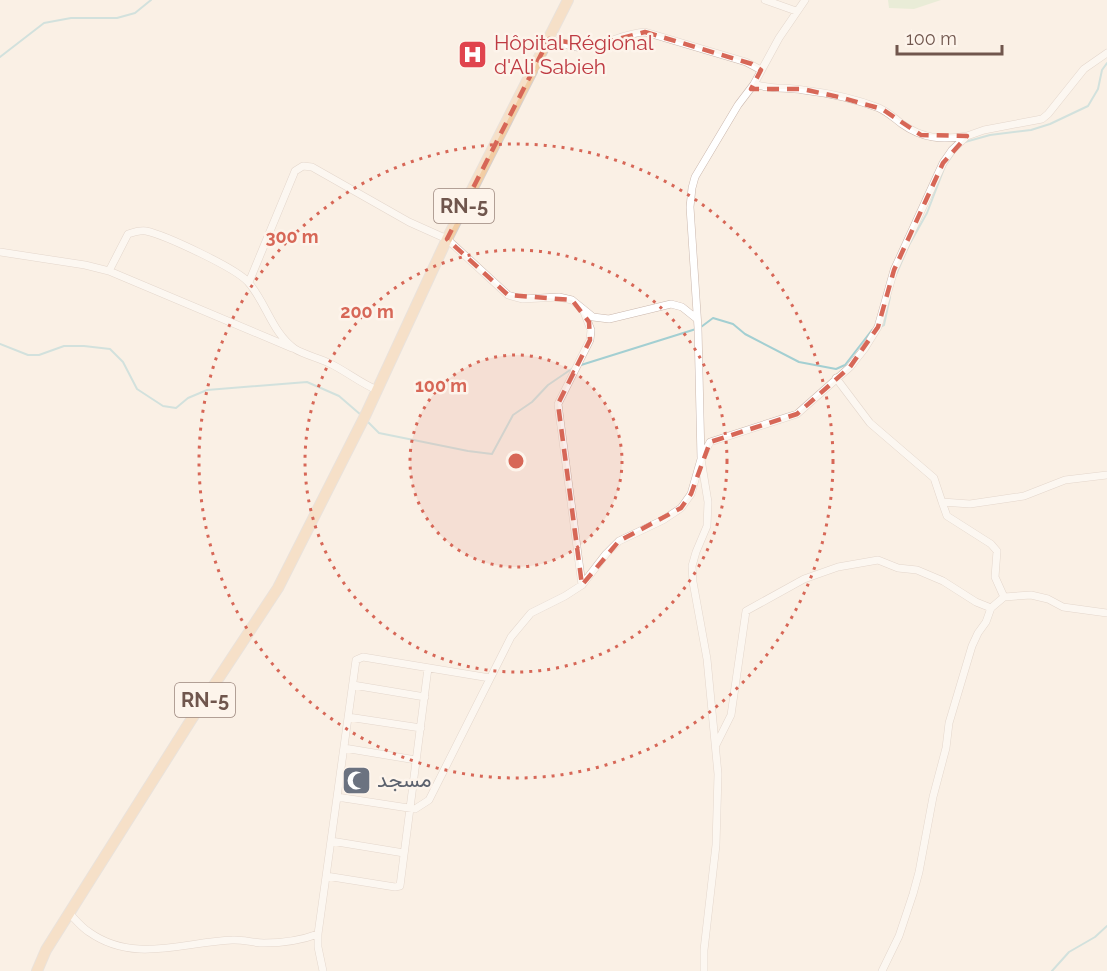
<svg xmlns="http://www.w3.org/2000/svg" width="1107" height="971" font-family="Raleway,Vazirmatn,sans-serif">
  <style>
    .green { fill: #d6e6c5 }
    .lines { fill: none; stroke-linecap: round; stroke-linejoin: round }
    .stream { stroke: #a3cfd2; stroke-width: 2 }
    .street-casing { stroke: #cab7ad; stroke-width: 8 }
    .primary-casing { stroke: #d7d0cd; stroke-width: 12 }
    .street { stroke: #fff; stroke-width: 7 }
    .primary { stroke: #f2cda4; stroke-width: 10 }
    .marked { fill: none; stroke: #d76757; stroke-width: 4.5; stroke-dasharray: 12 8; stroke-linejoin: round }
    .ring { fill: none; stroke: #d76757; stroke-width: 3; stroke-dasharray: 3 6 }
    .labels { text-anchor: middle; stroke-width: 5; stroke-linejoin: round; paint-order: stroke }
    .shield { fill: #fdf4eb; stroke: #9a857c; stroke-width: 1.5 }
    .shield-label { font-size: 20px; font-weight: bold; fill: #70564d }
    .health-label { font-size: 21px; fill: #be3a42; stroke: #fdf4eb; text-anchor: start }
    .worship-label { font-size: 21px; fill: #5b616d; stroke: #fdf4eb; text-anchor: start }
    .centre { fill: #d76757; stroke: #fdf4eb; stroke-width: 3 }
    .ring-label { font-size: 18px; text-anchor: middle; font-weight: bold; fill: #d76757; stroke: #fdf4eb; stroke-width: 5; stroke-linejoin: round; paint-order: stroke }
  </style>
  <rect width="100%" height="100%" fill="#faf0e5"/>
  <path class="green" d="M888 0H941L914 9 889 8Z"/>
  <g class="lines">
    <path class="stream" d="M0 57 44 23 71 18H117L135 13 151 0
      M965 142 990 135 1031 130 1050 124 1088 106 1098 89 1102 70 1107 63
      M895 277 909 245 927 213 945 166 956 150
      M701 327 713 318 733 324 745 334 799 362 836 369 845 365 872 330
      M880 327 884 325 890 297
      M0 344 28 355H39L64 346H84L110 349 123 362 137 389 163 406 176 408 188 398 207 390 307 382 339 396 361 415
      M581 365 696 329
      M367 421 379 433 468 451 492 454 513 415 532 402 548 385 573 368
      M1052 971 1069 952 1095 937 1107 926"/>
    <defs>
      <path id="street" d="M765 0 796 11
        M549 39C558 41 567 46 576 47 600 49 622 33 645 32L746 62 761 70
        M967 136 984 130 1042 119 1048 114 1084 69 1107 53
        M0 252 85 265 109 271 128 234C134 232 141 230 146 231 165 235 236 268 248 282 266 302 272 333 295 349 305 355 319 358 329 363 346 371 360 383 377 390
        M109 271 292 348
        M249 282 295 171 303 166 312 167 409 222 447 239 508 295 522 299 559 297 572 300 593 317 609 319 671 304 682 307 697 319
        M836 378 870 423 934 478 942 502 970 504 1024 496 1065 480 1107 475
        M942 502 947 516 991 544 997 551 995 577 1004 597
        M582 585 558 404 590 340 591 330 584 312
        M353 685 425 697
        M348 717 421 728
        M716 745 731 715 746 611 804 579 838 567 878 560 898 568 917 570 943 581 976 602 991 608 1004 597 1031 595 1048 599 1063 607 1107 613
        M344 748 416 760
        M337 797 415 809 429 800 511 637 531 613 565 596 582 585 606 554 619 541 663 520 681 508 691 494 701 459 710 442 797 414 850 367 865 348 878 327 894 270 943 163 952 150 967 136C942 140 923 139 902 124 894 118 888 112 879 108 856 99 828 93 803 90 786 87 771 90 754 84
        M331 841 404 853
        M326 876 395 887 400 886 428 668
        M69 913C75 919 81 927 89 932 134 964 183 942 232 940 242 939 253 943 264 943 281 943 302 940 318 934
        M323 971 318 947V934L356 660 363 657 490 678
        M704 971V950L716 845 718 774 707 659 693 582 692 566 696 552 707 526 708 502 701 459 698 328 690 207 692 188 695 177 738 105 754 84 779 38 805 0
        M882 971 899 936 913 894 919 872 933 797 946 748 949 723 972 646 978 633 986 622 991 608"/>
      <path id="primary" d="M37 971 46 950 85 888 191 720 278 588 366 414 447 239 568 0"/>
    </defs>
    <use href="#street" class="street-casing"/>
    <use href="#primary" class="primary-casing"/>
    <use href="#street" class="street"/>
    <use href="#primary" class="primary"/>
  </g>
  <path d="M0 0H1107V971H0ZM645 32 752 64 761 70 751 89H802L839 97 882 109 921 135 967 136 943 163 894 270 878 327 850 367 797 414 710 442 691 494 681 508 619 541 582 585 558 404 590 340 589 322 572 300 508 295 447 239 549 39 591 46Z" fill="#faf0e5" fill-opacity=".55" fill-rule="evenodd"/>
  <path class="marked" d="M645 32 752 64 761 70 751 89H802L839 97 882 109 921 135 967 136 943 163 894 270 878 327 850 367 797 414 710 442 691 494 681 508 619 541 582 585 558 404 590 340 589 322 572 300 508 295 447 239 549 39 591 46Z"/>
  <circle cx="516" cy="461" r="106" fill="#d76757" fill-opacity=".12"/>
  <g class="ring">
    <circle cx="516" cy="461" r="106"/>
    <circle cx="516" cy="461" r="211"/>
    <circle cx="516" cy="461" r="317"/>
  </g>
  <defs>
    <symbol id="hospital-square" viewBox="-11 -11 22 22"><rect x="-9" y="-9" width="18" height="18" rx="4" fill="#e0444e" stroke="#fdf4eb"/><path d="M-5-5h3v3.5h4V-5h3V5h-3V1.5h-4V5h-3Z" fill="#fff"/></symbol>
    <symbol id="mosque-square" viewBox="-11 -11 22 22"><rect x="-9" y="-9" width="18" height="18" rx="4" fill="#6b7280" stroke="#fdf4eb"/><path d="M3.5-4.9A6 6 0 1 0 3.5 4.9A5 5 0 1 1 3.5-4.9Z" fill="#fff"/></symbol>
  </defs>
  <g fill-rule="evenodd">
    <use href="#hospital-square" x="456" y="38" width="33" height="33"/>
    <use href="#mosque-square" x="340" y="764" width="33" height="33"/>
  </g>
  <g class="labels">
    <g class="shield">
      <rect x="434" y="189" width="60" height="34" rx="4.5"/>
      <rect x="175" y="683" width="60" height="34" rx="4.5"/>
    </g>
    <g class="shield-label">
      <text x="464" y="213">RN-5</text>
      <text x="205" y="707">RN-5</text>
    </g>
    <g class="health-label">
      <text x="494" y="50">Hôpital Régional<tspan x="494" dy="24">d'Ali Sabieh</tspan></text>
    </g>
    <g class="worship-label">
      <text x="377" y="787">مسجد</text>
    </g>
  </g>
  <circle cx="516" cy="461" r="9" class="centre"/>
  <g class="ring-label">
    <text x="292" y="243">300 m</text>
    <text x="367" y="318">200 m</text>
    <text x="441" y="392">100 m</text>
  </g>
  <path d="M897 45v9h105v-9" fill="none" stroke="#70564d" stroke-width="3"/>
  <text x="906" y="45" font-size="18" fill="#70564d" stroke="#fdf4eb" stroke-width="4.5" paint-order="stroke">100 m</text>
</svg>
